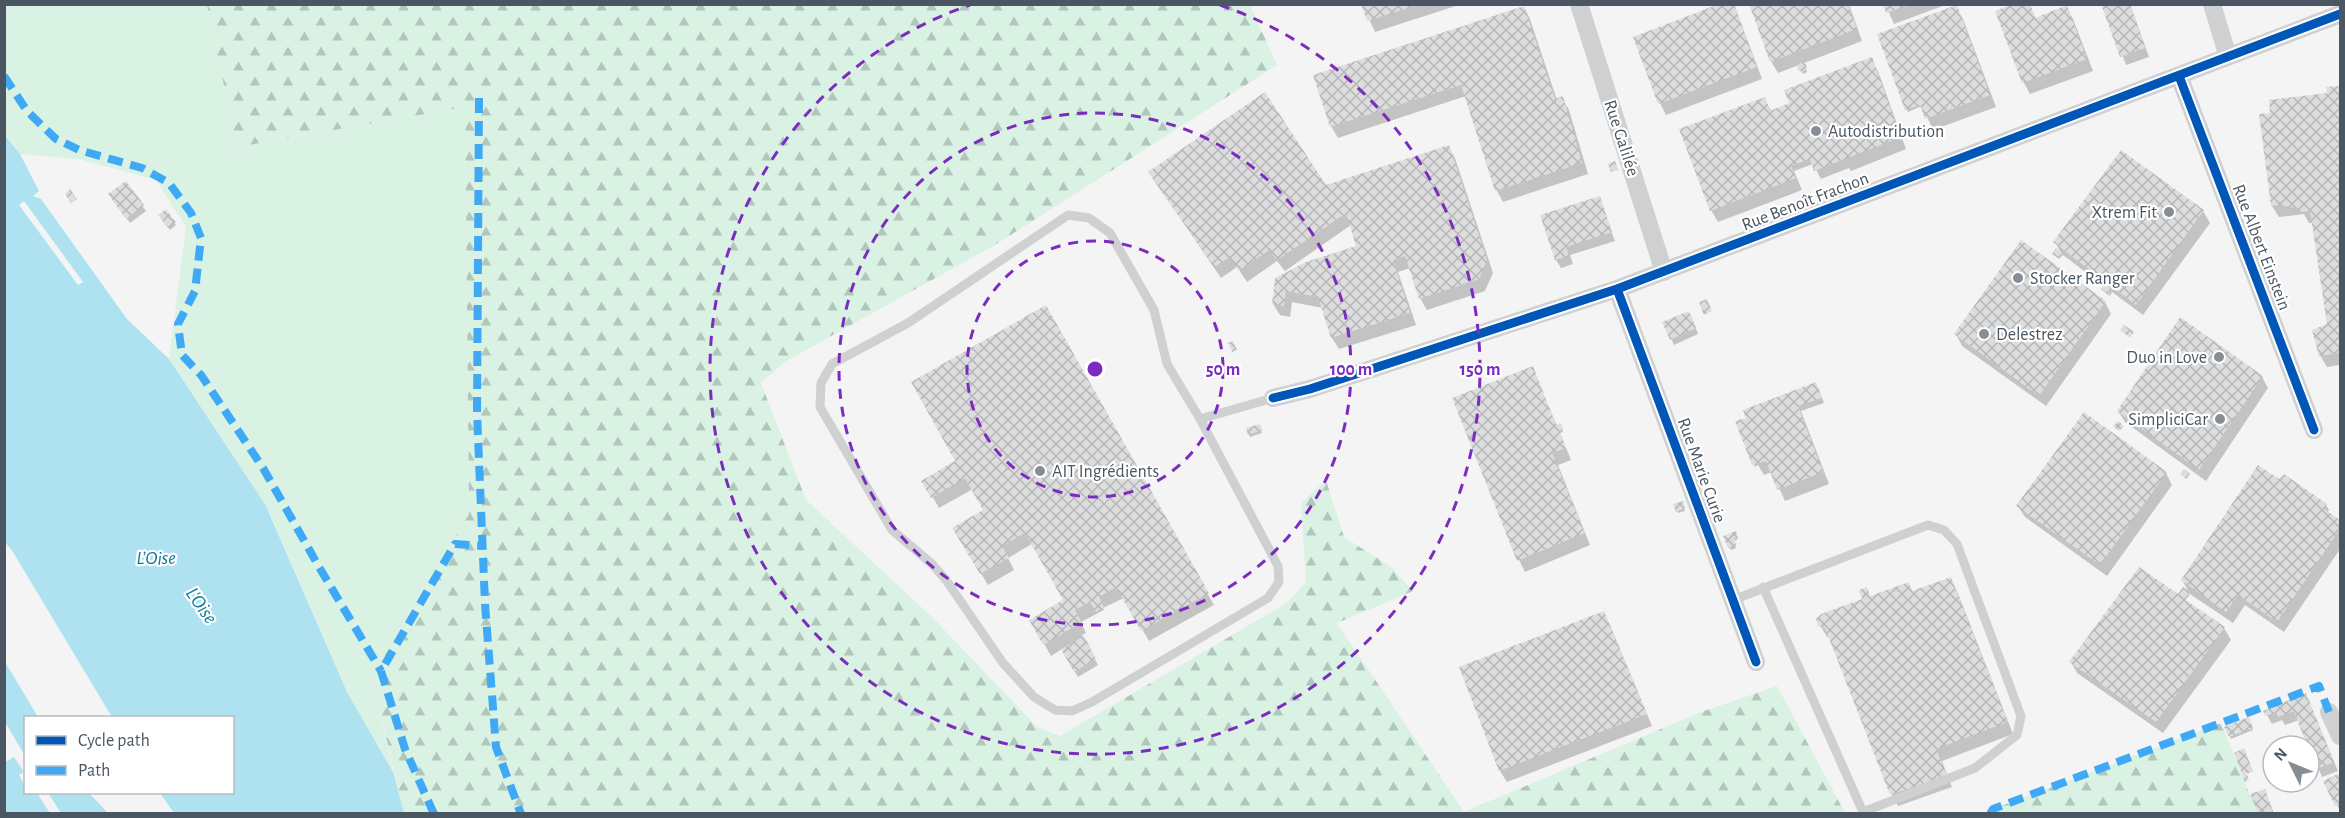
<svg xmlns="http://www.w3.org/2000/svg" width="2345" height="818" font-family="'Alegreya Sans',sans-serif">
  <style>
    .green { fill: #d9f2e3 }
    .forest { fill: url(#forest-firs) }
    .water { fill: #aee2f0; fill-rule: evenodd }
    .shadow { fill: #0003 }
    .building { fill: url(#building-cross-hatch) }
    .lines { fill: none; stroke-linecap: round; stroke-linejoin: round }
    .service { stroke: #ced0d2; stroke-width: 9 }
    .minor { stroke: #ced0d2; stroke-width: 18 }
    .quiet { stroke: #3fa9f5; stroke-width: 8; stroke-dasharray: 15 8; stroke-linecap: butt }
    .cycleway-casing { stroke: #fff; stroke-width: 13 }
    .cycleway { stroke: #0057b8; stroke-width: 9 }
    .ring { fill: none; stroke: #7b2cbf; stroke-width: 3; stroke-dasharray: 10 8 }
    .poi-dot { fill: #868d94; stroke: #fff; stroke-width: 2 }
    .labels { text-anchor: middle; stroke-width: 4.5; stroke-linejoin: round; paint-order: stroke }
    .poi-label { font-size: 18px; fill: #4a5661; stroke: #fff; text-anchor: start }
    .street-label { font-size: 18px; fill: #4a5661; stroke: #fff }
    .water-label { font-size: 20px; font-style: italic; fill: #0c7c9b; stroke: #fff }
    .centre { fill: #7b2cbf; stroke: #fff; stroke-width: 3 }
    .ring-label { font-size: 18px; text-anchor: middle; font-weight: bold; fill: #7b2cbf; stroke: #fff; stroke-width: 4.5; stroke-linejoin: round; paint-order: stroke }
  </style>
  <defs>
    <pattern id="forest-firs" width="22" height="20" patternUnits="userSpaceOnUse" patternTransform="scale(1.5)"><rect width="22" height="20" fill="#d9f2e3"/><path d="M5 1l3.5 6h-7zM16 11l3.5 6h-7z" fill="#b2c7bb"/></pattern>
    <pattern id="building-cross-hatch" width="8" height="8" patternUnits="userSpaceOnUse" patternTransform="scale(1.5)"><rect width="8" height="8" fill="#ddddde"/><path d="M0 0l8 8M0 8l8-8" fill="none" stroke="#b5b6b7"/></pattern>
  </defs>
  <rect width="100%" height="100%" fill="#f4f4f4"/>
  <path class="green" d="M5 5H207L238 147 465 106 469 514 372 677 394 774 347 692 272 518 169 359 186 227 156 180 79 159 20 154 5 134Z"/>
  <path class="forest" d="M207 5H1250L1277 65 995 245 786 361 761 383 806 500 933 618 1037 727 1060 736 1287 603 1306 582 1301 503 1326 480 1344 537 1391 567 1413 591 1337 623 1464 812 1701 712 1777 686 1845 813H404L372 677 469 514 465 107 237 147Z
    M2221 723 2257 813H1990L1993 809Z"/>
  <path class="water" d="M4 134 20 154 39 191 33 196 41 199 127 319 169 359 266 506 347 692 394 774 404 813H174L160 793 232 792V718L112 717 13 552 5 542ZM24 201 83 282 78 285 19 205Z
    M5 662 38 717 26 718 25 756 5 722Z
    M14 757 24 772 19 775 25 786 26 792 37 793 50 813H5V762Z
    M48 793H89L108 813H61Z"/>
  <path class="shadow" d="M1362 4H1462L1375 32Z
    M1734 4 1762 79 1666 115 1660 103Z
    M1750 4H1849L1862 41 1804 63 1807 72 1803 74 1799 65 1778 73 1771 61Z
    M1885 4H1948L1894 24Z
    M2029 4 2036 19 2066 7 2073 19 2093 71 2030 94 2024 83 1997 12Z
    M2103 4H2130L2149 57 2126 65Z
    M1524 7 1530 19 1557 100 1562 98 1569 110 1588 174 1503 202 1497 191 1466 96 1338 138 1331 126Z
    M1956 7 1963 19 1996 107 1933 130 1922 106 1908 112 1907 109Z
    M1871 59 1878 71 1906 149 1851 171 1849 168 1821 179 1813 164 1794 171 1802 190 1718 222 1711 210 1764 99 1772 112 1788 105Z
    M2340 87V365L2327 367 2320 355 2329 325 2313 223H2309L2304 214 2279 217 2272 206 2261 115 2272 114 2329 95 2328 89Z
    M1448 146 1455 158 1493 273 1485 291 1427 310 1420 298 1410 268 1398 272 1416 325 1339 349 1332 338 1323 308 1292 302 1290 317 1280 315 1273 304 1276 279 1358 247 1351 225 1285 271 1277 261 1247 282 1237 267 1221 278 1157 184 1326 186Z
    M2121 152 2203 211 2210 223 2143 315 2112 292 2110 296 2104 291 2105 287 2063 255 2059 259 2054 254 2056 251 2062 255 2055 242Z
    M126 183 146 211 130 223 113 200Z
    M1599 198 1615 241 1570 255 1573 264 1561 268 1556 260 1542 216Z
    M166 211 176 225 170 230 160 215Z
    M2105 302 2111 314 2046 406 1962 346 1956 334Z
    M1045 307 1214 605 1149 641 1124 598 1103 608 1104 610 1081 622 1086 633 1082 635 1098 665 1078 677 1062 649 1051 656 1031 620 1065 601 1032 544 1008 558 1014 570 988 585 954 529 985 511 973 489 939 508 924 482 958 462Z
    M1692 318 1698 334 1674 345 1664 323Z
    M1532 368 1557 426 1560 425 1563 432 1560 433 1571 460 1558 465 1590 545 1525 572 1519 560Z
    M2262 377 2268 388 2206 481 2125 422 2118 411Z
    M1819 390 1824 403 1801 411 1829 484 1785 501 1772 472 1764 475 1758 465 1755 467 1737 422Z
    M1260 428 1262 433 1250 437 1249 434Z
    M2166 473 2172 485 2107 576 2025 517 2018 506Z
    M2280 481 2326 505 2329 510 2327 513 2340 522V549L2284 632 2245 605 2233 623 2190 594 2182 580Z
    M1683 504 1685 511 1678 513 1675 505Z
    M1735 533 1738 539 1734 541 1736 548 1731 550 1729 547Z
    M1950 579 1957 591 2013 734 1942 761 1952 787 1898 806 1892 795 1831 638 1827 637 1820 625 1869 598 1908 583 1913 592Z
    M2183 589 2190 594 2185 601 2224 628 2231 640 2163 733 2077 673 2071 662 2178 596Z
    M1610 625 1652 726 1507 782 1500 771Z
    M2310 704 2338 771 2322 777 2299 720 2285 725 2282 720 2272 724 2265 711Z
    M2249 721 2253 730 2231 739 2226 727Z
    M2339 775 2340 777V811L2325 782Z"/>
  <path class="building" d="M1361 4H1418V5L1367 21Z
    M1719 4H1734L1757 67 1658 104 1633 37Z
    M1749 4H1848L1857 29 1770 62Z
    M1883 4H1910V5L1886 13Z
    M2013 4H2030L2035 18 2067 5 2087 59 2022 83 1995 11Z
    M2101 4H2130L2145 48 2120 57Z
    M1957 5 1990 95 1925 119 1920 105 1905 110 1877 34Z
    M1524 6 1555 99 1563 96 1582 163 1495 191 1461 85 1330 127 1313 75Z
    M1872 57 1901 137 1814 171 1810 159 1791 166 1796 178 1710 211 1679 129 1765 97 1770 111 1789 103 1784 90Z
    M1797.5 67a4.5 4.5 0 1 1 9 0a4.5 4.5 0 1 1-9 0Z
    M2340 86V353L2319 356 2312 330 2327 324 2310 211 2301 212 2300 209 2281 205 2271 206 2259 114 2270 113 2269 100 2327 93 2326 87Z
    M1265 92 1326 185 1449 145 1487 260 1479 279 1419 299 1405 256 1393 260 1410 313 1331 338 1318 297 1286 291 1284 306 1272 304 1275 278 1306 262 1356 246 1346 213 1277 260 1269 250 1239 271 1230 257 1214 267 1148 172Z
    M2121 150 2204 210 2136 305 2053 242Z
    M1615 161 1618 170 1611 172 1608 164Z
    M126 181 144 205 126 219 108 194Z
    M70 189 77 199 71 203 65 194Z
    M1600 196 1612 232 1566 247 1569 256 1555 260 1540 215Z
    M166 209 176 222 168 228 158 215Z
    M2021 240 2106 301 2039 396 1954 334Z
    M2056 248 2062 253 2058 258 2052 254Z
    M2105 284 2112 289 2108 295 2101 289Z
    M1707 299 1712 311 1704 315 1699 302Z
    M1046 305 1209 593 1141 631 1116 587 1099 597 1104 607 1096 612 1090 602 1075 610 1081 621 1077 623V625L1043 645 1029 620 1063 600 1025 533 1002 546 1009 558 980 574 952 528 983 510 965 478 931 498 921 481 955 461 911 382Z
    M1689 311 1696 328 1670 340 1662 322Z
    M2180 317 2263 376 2199 470 2117 411Z
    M2124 325 2134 332 2130 338 2120 330Z
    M1233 341 1237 350 1232 352 1228 343Z
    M1533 366 1556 425 1561 423 1563 429 1559 431 1566 448 1552 453 1585 533 1517 561 1452 398Z
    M1816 382 1822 398 1798 406 1823 472 1777 490 1766 461 1752 465 1735 421 1746 418 1743 410Z
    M2084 412 2167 472 2100 565 2016 506Z
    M2118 421 2124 426 2119 431 2113 426Z
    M1260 424 1262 430 1248 435 1246 428Z
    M2258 465 2279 479 2284 474 2327 504 2324 509 2340 520V529L2277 622 2238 595 2226 612 2181 580Z
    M2184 469 2190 474 2186 479 2180 474Z
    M1683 501 1685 508 1676 512 1673 504Z
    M1736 531 1738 537 1734 538 1736 545 1728 548 1723 536Z
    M2139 567 2178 594 2183 587 2190 592 2184 599 2225 627 2156 722 2069 662Z
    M1951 577 2008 722 1936 749 1947 775 1890 795 1825 628 1818 626 1816 619 1821 614 1862 599 1859 590 1867 587 1870 596 1909 582 1912 591Z
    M1604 611 1647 714 1499 771 1459 667Z
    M1084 636 1096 659 1074 672 1061 649Z
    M2306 693 2334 762 2316 769 2294 711 2278 717 2276 712 2266 716 2263 711Z
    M2249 717 2253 728 2229 737 2224 727Z
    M2244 748 2253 771 2247 774 2249 780 2245 782 2234 753Z
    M2340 773V803L2335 806 2323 781Z
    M2265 789 2274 814H2258L2250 794Z"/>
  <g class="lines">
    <path class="service" d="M1200 419 1278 566 1279 582 1268 598 1092 702 1072 711 1055 710 1034 697 1003 663 946 580 932 564 892 530 820 407 821 383 832 364 908 323 1068 215 1089 218 1110 233 1154 310 1167 364 1200 419 1273 398
      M1733 600 1928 525 1944 530 1957 544 2021 716 2017 735 1975 768 1863 812 1763 587"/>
    <path class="minor" d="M1579 4 1664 272
      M2212 4 2228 57
      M2179 76 2314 430
      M1617 289 1756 662
      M1273 398 1310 389 1617 289 2340 14
      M2329 712 2340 736"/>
    <path class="quiet" d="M4 76 27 111 56 139 79 150 142 168 169 183 191 213 201 238 195 291 178 324 182 355 201 375 263 468 319 567 381 671
      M479 98 477 413 485 604 496 747 521 814
      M434 814 405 749 381 671 455 544 483 546
      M1990 814 1993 809 2319 686 2329 712"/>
    <defs>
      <path id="cycleway" d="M2179 76 2314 430
        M1617 289 1756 662
        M1273 398 1310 389 1617 289 2340 14"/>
    </defs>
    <use href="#cycleway" class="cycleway-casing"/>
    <use href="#cycleway" class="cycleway"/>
  </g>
  <g class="ring">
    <circle cx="1095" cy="369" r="128"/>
    <circle cx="1095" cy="369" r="256"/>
    <path d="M1220 5A385 385 0 1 1 970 5"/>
  </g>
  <g class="poi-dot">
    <circle cx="1816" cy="131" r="6"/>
    <circle cx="2169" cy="212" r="6"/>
    <circle cx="2018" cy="278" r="6"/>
    <circle cx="1984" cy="334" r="6"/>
    <circle cx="2219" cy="357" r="6"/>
    <circle cx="2220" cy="419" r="6"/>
    <circle cx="1040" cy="471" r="6"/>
  </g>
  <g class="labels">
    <g class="poi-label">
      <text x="1828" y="137">Autodistribution</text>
      <text x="2157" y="218" text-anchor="end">Xtrem Fit</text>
      <text x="2030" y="284">Stocker Ranger</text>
      <text x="1996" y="340">Delestrez</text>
      <text x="2207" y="363" text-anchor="end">Duo in Love</text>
      <text x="2208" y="425" text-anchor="end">SimpliciCar</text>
      <text x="1052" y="477">AIT Ingrédients</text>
    </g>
    <g class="street-label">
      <text transform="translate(1622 138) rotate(72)" y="6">Rue Galilée</text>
      <text transform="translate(1805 201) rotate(-21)" y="6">Rue Benoît Frachon</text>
      <text transform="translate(2262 247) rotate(69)" y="6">Rue Albert Einstein</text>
      <text transform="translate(1702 470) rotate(70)" y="6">Rue Marie Curie</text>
    </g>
    <g class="water-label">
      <text x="156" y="564">L’Oise</text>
      <text transform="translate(202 605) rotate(55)" y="7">L'Oise</text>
    </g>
  </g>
  <circle cx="1095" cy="369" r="9" class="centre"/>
  <g class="ring-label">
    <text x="1223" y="375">50 m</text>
    <text x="1351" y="375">100 m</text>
    <text x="1480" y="375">150 m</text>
  </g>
  <rect width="2345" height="818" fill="none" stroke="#4a5661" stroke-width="12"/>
  <rect x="24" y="716" width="210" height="78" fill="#ffffff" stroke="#b7bbc0" stroke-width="1.5"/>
  <rect x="36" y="736" width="30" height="9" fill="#0057b8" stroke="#b7bbc0" stroke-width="1.5"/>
  <text x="78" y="746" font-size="18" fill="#4a5661">Cycle path</text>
  <rect x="36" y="766" width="30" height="9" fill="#3fa9f5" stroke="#b7bbc0" stroke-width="1.5"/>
  <text x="78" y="776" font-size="18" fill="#4a5661">Path</text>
  <g transform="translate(2291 764) rotate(313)"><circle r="28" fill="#ffffff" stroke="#b7bbc0" stroke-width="1.5"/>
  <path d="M0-4.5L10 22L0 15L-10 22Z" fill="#868d94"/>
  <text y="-9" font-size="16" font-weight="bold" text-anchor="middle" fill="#4a5661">N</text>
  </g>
</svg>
